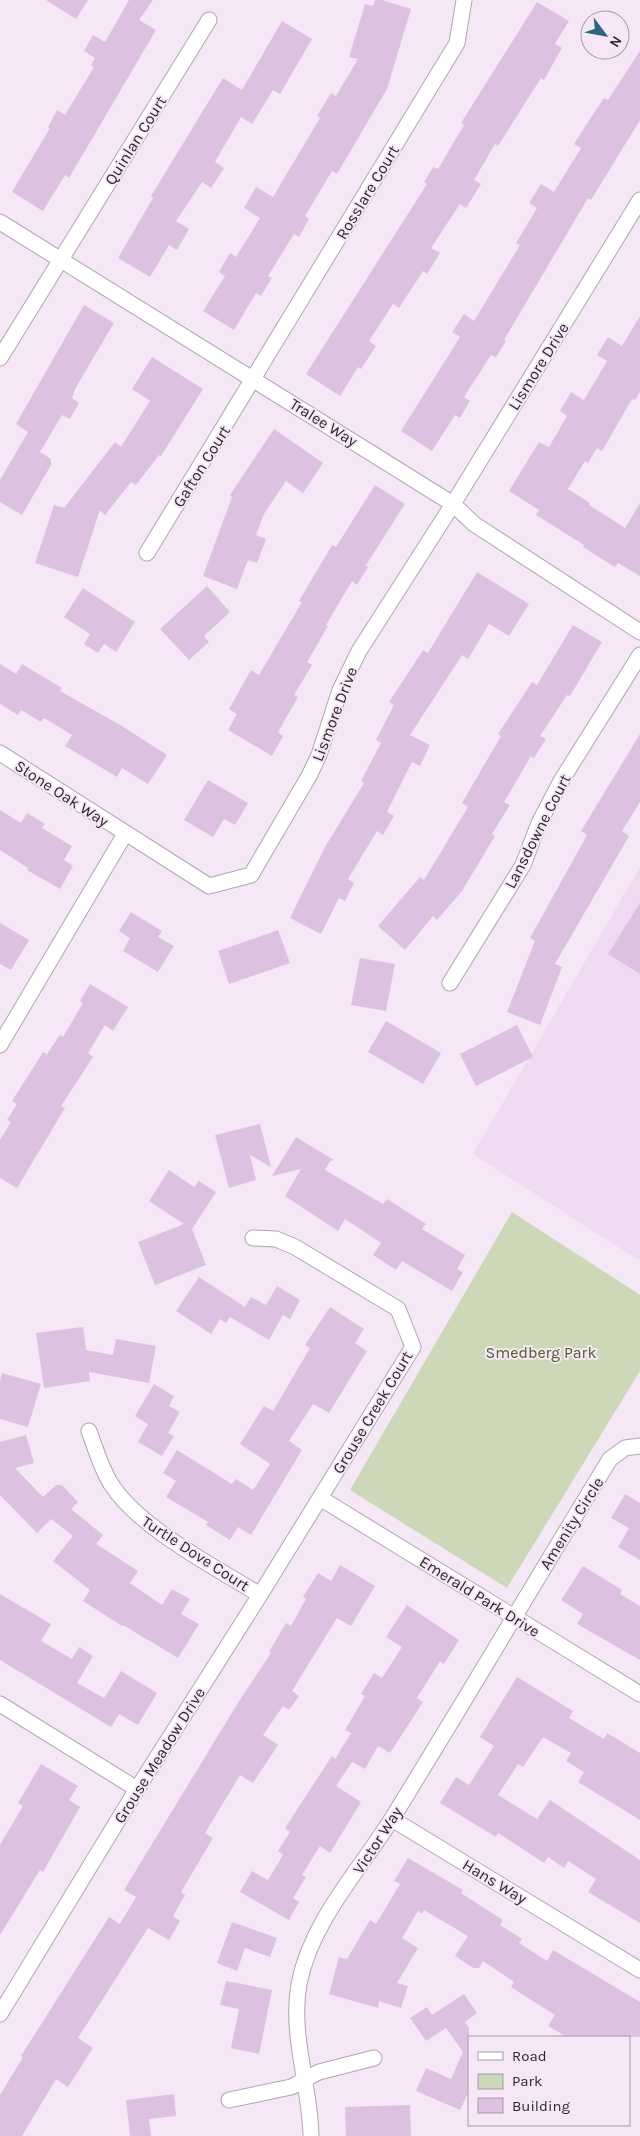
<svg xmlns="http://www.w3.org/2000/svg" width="640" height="2136" font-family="Karla,sans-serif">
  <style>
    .built { fill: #efdbf1 }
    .green { fill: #cdd8b9 }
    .building { fill: #ddc1e1 }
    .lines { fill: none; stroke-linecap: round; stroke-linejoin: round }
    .street-casing { stroke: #b1a4b2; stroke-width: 17 }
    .street { stroke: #fff; stroke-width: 15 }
    .labels { text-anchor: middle; stroke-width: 4; stroke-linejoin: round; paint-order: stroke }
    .street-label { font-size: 16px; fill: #2d282e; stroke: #f5e7f6 }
    .park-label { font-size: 16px; fill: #4e5f27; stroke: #f5e7f6 }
  </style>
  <rect width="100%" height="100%" fill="#f5e7f6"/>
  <path class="built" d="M640 867V1261L473 1154Z"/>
  <path class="green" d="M512 1212 640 1295V1371L507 1588 350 1490Z"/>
  <path class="building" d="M46 0H88L76 19Z
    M129 0H153L139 20 156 30 69 178 65 175 43 211 12 192 50 128 48 127 57 110 65 115 94 67 91 65 95 58 84 51 93 35 105 42Z
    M375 0H382L411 9 387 89 337 174 332 171 305 216 309 219 299 237 294 234 268 276 272 278 261 296 256 293 234 330 203 311 225 276 219 272 230 253 236 257 260 218 244 208 256 187 273 197 320 118 317 116 331 93 336 96 358 59 349 57 365 4 373 6Z
    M537 2 569 21 555 44 562 48 544 80 541 78 498 146 495 144 474 180 481 184 466 208 460 204 431 248 440 253 427 274 423 271 399 308 393 304 369 341 376 346 361 369 358 367 340 396 306 374 427 184 424 182 433 167 438 169 464 125 461 123Z
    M282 21 312 39 280 94 273 90 252 124 241 117 215 162 224 168 211 188 202 182 176 221 189 229 177 250 169 245 150 277 118 258 153 198 151 196 223 78 242 90Z
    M640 51V120L591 200 588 198 504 340 506 341 496 357 491 355 464 397 470 401 460 418 455 415 432 451 401 431 460 337 452 332 464 314 474 321 520 245 516 243 537 208 529 203 541 184 554 192 581 148 574 144 586 125 604 98 608 100Z
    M84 305 114 323 76 387 72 398 79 403 70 419 62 415 40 452 51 459V465L22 515 0 502V480L28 432 16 424Z
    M640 316V392L635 400 632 399 602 451 597 448 588 463 585 461 568 489 590 503 589 505 625 528 640 503V576L618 563 615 567 583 547 584 545 536 515 539 510 509 491 539 442 549 447 567 416 560 411 571 392 584 400 607 361 597 355 608 337 622 346Z
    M152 357 203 389 161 456 159 455 136 485 131 482 105 515 100 510 78 577 35 563 54 505 64 508 115 442 121 447 150 401 132 389Z
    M274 429 323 463 303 493 286 481 264 514 256 535 266 539 257 563 248 560 237 589 203 576 232 497 230 495Z
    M375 485 405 504 366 565 368 567 357 585 352 581 326 625 328 626 307 662 312 665 294 695 298 697 278 732 283 736 272 756 228 730 237 714 229 709 251 670 259 675 302 602 299 601 332 545 336 547Z
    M477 572 529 604 509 636 489 624 468 659 462 655 410 735 430 745 420 766 412 762 387 812 394 816 383 835 377 831 348 879 354 883 345 901 339 898 321 934 290 918 325 847 364 783 361 781 381 743 376 740 394 705 389 702 423 650 428 653Z
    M207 586 230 612 204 636 209 642 189 660 160 629Z
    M83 588 135 622 116 652 104 644 98 653 84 644 90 634 64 617Z
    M573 625 602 642 570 696 567 695 540 736 546 739 534 758 531 756 504 802 510 805 492 834 495 836 462 891 437 920 433 916 405 950 378 926 420 877 424 880 468 807 462 803 501 736 498 734 532 682 537 685Z
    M0 664 16 674 22 664 62 688 60 691 122 726 167 755 148 784 122 768 117 777 65 746 72 735 44 718 41 722 21 710 18 715 0 704Z
    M640 734V802L622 831 629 836 555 964 562 967 540 1025 507 1012 535 941 530 938 587 835 581 831Z
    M208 780 248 803 235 825 224 819 213 837 184 820Z
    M0 810 21 823 27 813 45 824 42 828 72 846 64 860 73 866 60 889 27 870 28 868 0 850Z
    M640 903V974L608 954Z
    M131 912 162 931 158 937 174 946 158 972 123 951 130 938 119 931Z
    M0 923 29 940 11 970 0 964Z
    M278 930 290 963 229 984 218 951Z
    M360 958 395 964 386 1011 351 1005Z
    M90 984 128 1007 113 1031 105 1025 88 1053 93 1057 61 1106 65 1108 17 1188 0 1178V1140L11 1122 7 1120 17 1104 12 1101 43 1052 47 1054 60 1035 63 1037 83 1003 80 1001Z
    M386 1021 441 1053 423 1084 368 1052Z
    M517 1025 533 1057 476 1086 460 1054Z
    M260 1124 271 1167 250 1155 256 1180 229 1188 215 1135Z
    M296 1137 334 1160 330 1161 325 1170 383 1204 387 1199 426 1224 422 1229 465 1255 457 1269 463 1272 452 1291 402 1261 396 1270 373 1255 381 1243 345 1219 338 1231 285 1196 301 1169 272 1176Z
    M169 1170 194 1187 199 1181 216 1192 192 1229 206 1265 155 1285 138 1242 184 1224 149 1201Z
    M199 1277 245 1307 251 1297 266 1305 277 1286 300 1300 290 1319 283 1315 269 1340 230 1317 226 1323 220 1319 211 1334 176 1311Z
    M330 1307 364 1329 355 1343 367 1351 329 1413 313 1404 289 1441 302 1450 251 1535 238 1527 230 1540 206 1525 208 1522 166 1497 176 1481 163 1473 177 1450 232 1484 236 1479 253 1490 270 1464 240 1444 264 1406 273 1411 310 1348 305 1345Z
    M83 1327 86 1350 113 1355 116 1339 156 1346 149 1383 89 1372 90 1381 44 1388 36 1333Z
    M2 1373 41 1384 28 1427 0 1419V1381Z
    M154 1384 174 1396 169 1406 180 1412 168 1433 174 1436 162 1456 138 1442 148 1424 135 1416Z
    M26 1435 34 1463 15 1468 43 1497 56 1485H62L78 1502 71 1509 103 1535 96 1544 138 1571 130 1583 162 1605 172 1589 190 1599 181 1614 199 1624 178 1658 123 1625 122 1626 83 1601 90 1590 53 1561 73 1536 51 1519 37 1533 0 1495V1442Z
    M625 1494 640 1503V1560L618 1547 629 1528 611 1518Z
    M340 1565 375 1586 351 1626 337 1618 292 1691 299 1696 289 1710 283 1706 263 1735 278 1745 253 1783 240 1775 205 1833 213 1838 181 1892 185 1895 173 1916 180 1921 169 1940 148 1928 78 2038 93 2048 68 2087 56 2079 22 2136H0V2095L23 2057 21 2056 109 1917 120 1924 136 1897 124 1890 236 1706 271 1653 269 1652 286 1623 291 1626 306 1599 303 1597 318 1573 331 1581Z
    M583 1566 622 1590 620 1594 640 1606V1660L577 1624 583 1614 561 1600Z
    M0 1594 51 1624 41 1641 72 1659 79 1647 93 1656 77 1683 104 1698 121 1671 157 1693 138 1725 119 1714 111 1727 0 1660Z
    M407 1605 459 1640 444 1664 440 1661 417 1698 423 1702 390 1753 378 1746 365 1769 352 1762 336 1786 361 1802 330 1853 320 1846 302 1875 306 1877 293 1898 299 1902 289 1920 240 1892 252 1871 268 1880 283 1855 278 1851 290 1832 285 1828 332 1756 335 1759 351 1733 345 1730 365 1696 361 1694 374 1673 382 1678 402 1647 386 1637Z
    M517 1677 573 1711 569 1718 604 1739 607 1733 640 1753V1820L578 1782 584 1772 566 1761 571 1753 543 1737 523 1767 518 1764 498 1795 537 1819 550 1800 640 1860V1923L588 1892 596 1879 568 1861 564 1868 548 1857 544 1863 498 1833 496 1837 440 1803 456 1777 469 1785 494 1746 480 1737Z
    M41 1764 78 1786 69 1800 80 1807 43 1872 40 1870 0 1935V1845L23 1806 18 1803Z
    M408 1858 463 1890 461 1893 503 1920 500 1925 522 1939 519 1943 547 1961 553 1950 640 2002V2037H567L548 2026 555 2015 511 1987 514 1982 483 1961 479 1968H473L455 1956 468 1936 424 1910 422 1914 418 1911 402 1938 418 1948 397 1983 408 1986 401 2008 379 2001 378 2008 329 1994 339 1957 347 1959 370 1920 376 1924 400 1884 394 1881Z
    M232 1922 277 1938 270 1957 245 1948 237 1971 217 1963Z
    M226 1981 272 1990 259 2054 231 2048 239 2009 220 2005Z
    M464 1994 477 2013 465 2022 469 2028V2091L460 2110 416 2091 426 2068 451 2079 463 2052 446 2028 426 2041 410 2018 427 2007 432 2015Z
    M174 2094 176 2116 149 2119 151 2136H130L126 2100Z
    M410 2105 411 2136H346L345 2107Z"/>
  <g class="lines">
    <defs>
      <path id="street" d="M0 222 453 504 474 524 640 632
        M0 358 209 20
        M147 553 457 43 464 0
        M0 753 209 886 251 875 309 776 319 755 340 690 359 651 453 504 640 200
        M450 983 523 865 539 823 561 781 640 655
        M0 1045 125 834
        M89 1431C96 1450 101 1468 111 1484 139 1528 215 1567 260 1595
        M320 1498 640 1694
        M0 1704 137 1789
        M392 1819 640 1970
        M0 2014 137 1789 260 1595 413 1347 398 1309 295 1247 276 1239 253 1238
        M229 2100 291 2087 319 2072 374 2058
        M311 2136C310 2085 290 2035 299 1984 311 1921 360 1870 393 1817 466 1699 537 1578 610 1459L625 1448 640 1446"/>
    </defs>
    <use href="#street" class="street-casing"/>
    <use href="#street" class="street"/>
  </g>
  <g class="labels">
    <g class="street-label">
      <text transform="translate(135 140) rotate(-58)" y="6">Quinlan Court</text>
      <text transform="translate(367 192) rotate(-59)" y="6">Rosslare Court</text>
      <text transform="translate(538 366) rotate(-58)" y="6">Lismore Drive</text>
      <text transform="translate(324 422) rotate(32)" y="6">Tralee Way</text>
      <text transform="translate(201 466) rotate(-58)" y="6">Gafton Court</text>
      <text transform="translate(334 714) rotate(-69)" y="6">Lismore Drive</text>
      <text transform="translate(62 793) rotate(33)" y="6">Stone Oak Way</text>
      <text transform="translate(537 831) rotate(-63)" y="6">Lansdowne Court</text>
      <text transform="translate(372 1412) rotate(-59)" y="6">Grouse Creek Court</text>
      <text transform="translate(571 1523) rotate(-58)" y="6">Amenity Circle</text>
      <text transform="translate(196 1553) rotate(33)" y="6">Turtle Dove Court</text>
      <text transform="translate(480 1596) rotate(32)" y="6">Emerald Park Drive</text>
      <text transform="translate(159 1755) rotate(-58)" y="6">Grouse Meadow Drive</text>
      <text transform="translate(377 1840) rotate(-57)" y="6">Victor Way</text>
      <text transform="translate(495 1881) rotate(31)" y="6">Hans Way</text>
    </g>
    <g class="park-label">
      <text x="541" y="1358">Smedberg Park</text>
    </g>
  </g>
  <rect x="468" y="2036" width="162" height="90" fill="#f5e7f6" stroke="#a59ba6"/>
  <rect x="478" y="2052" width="25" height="8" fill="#ffffff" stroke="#a59ba6"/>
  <text x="512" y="2061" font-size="15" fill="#2d282e">Road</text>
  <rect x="478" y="2074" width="25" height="15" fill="#cdd8b9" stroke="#a59ba6"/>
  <text x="512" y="2086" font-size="15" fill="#2d282e">Park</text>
  <rect x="478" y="2098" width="25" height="15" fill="#ddc1e1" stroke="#a59ba6"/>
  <text x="512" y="2111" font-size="15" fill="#2d282e">Building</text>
  <g transform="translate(605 35) rotate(122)"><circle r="24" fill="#f5e7f6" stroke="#a59ba6"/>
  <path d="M0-4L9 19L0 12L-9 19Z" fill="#2e6680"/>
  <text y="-8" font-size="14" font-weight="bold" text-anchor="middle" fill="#2d282e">N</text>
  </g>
</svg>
